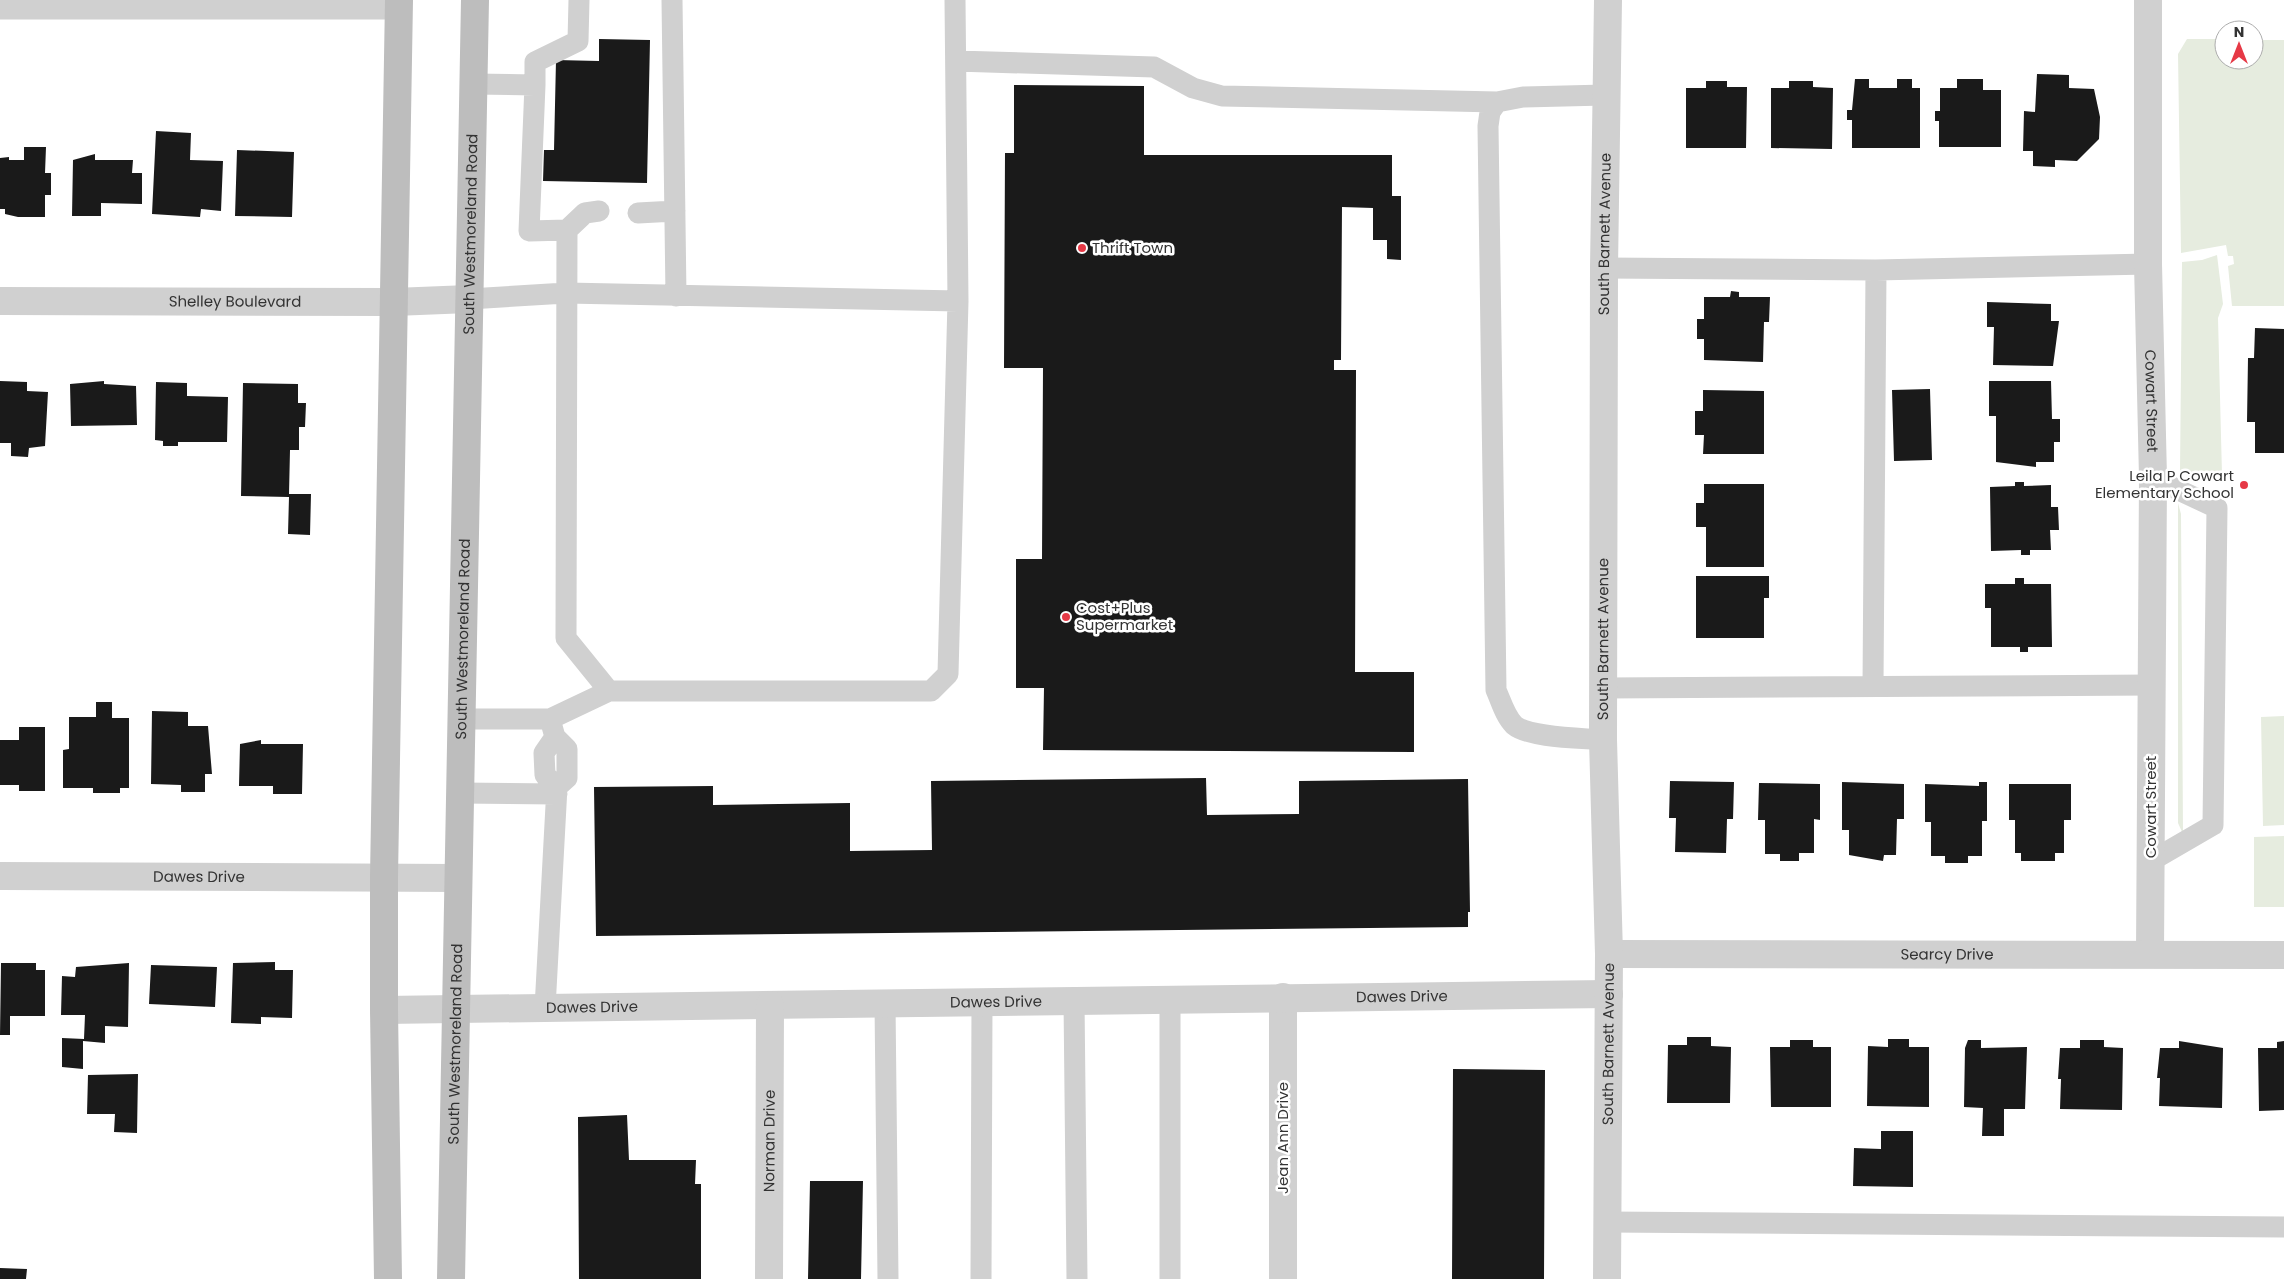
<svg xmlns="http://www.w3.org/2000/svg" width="2284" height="1279" font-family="Poppins,sans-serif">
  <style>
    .green { fill: #e6ecdf }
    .building { fill: #1a1a1a }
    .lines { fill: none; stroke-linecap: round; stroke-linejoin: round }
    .service { stroke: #d0d0d0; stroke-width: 21 }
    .minor { stroke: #d0d0d0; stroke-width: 28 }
    .secondary { stroke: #bdbdbd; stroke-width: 28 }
    .poi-dot { fill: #e63946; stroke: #fff; stroke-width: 2 }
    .labels { text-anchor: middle; stroke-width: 5; stroke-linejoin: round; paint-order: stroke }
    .street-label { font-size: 15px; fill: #333; stroke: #fff }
    .poi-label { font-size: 15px; fill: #333; stroke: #fff; text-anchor: start }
  </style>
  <rect width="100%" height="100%" fill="#fff"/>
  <path class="green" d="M2187 39H2224V60H2254V40H2284V306H2232L2228 266 2234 264 2233 256H2228L2226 245 2181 253 2178 54Z
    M2217 255 2223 304 2218 318 2222 475 2200 478 2180 472 2182 262 2202 260Z
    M2178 503 2181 514 2183 834 2178 823Z
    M2284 716V825L2263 826 2261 717Z
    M2284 836V907H2254V837Z"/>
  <path class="building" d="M599 39 650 40 647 183 543 181 544 150H554L556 60 599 61Z
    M2037 74 2069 75V88L2094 89 2100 117 2099 139 2077 161 2055 160V167L2033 166V151H2023L2024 111 2035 112Z
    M1855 79H1869V88H1897V79H1912V88H1920V148H1852V120H1847V110H1852Z
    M1957 79H1983V90H2001V147H1939V121H1935V111H1940V88H1957Z
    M1706 81H1727V87H1747L1746 148H1686V88H1706Z
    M1789 81H1813V87L1833 88 1832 149 1771 148V88H1789Z
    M1014 85 1144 86V155H1392V196H1401V260L1387 259V240H1373V208L1342 207 1341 360H1334V370H1356L1355 672H1414V752L1043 750 1044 688H1016V559H1042L1043 368H1004L1005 153H1014Z
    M156 131 191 133 190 160 223 161 221 211 201 209 200 217 152 214Z
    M24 147H46L45 173H51V195H45V217H18L5 214V209H0V158L9 157V160H24Z
    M237 150 294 152 292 217 235 216Z
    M95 154V160H133L132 173H142V204L101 203V216H72L73 160Z
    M1731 291 1739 292V297H1770L1769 322H1764L1763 362 1704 360V339H1697V319H1704V297H1730Z
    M1987 302 2051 304V321H2059L2053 366 1993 365 1994 327H1987Z
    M2255 328 2284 329V453H2255V422H2247L2248 358H2254Z
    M0 381 27 382V391L48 392 45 446 29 448 28 457 11 456V443H0Z
    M104 381V384L136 386 137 425 71 426 70 384Z
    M1989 381H2051L2052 419H2060V442H2054V462H2036V467L1996 462V416H1989Z
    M156 382 187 383V396L228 397 227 442H178V446H163V441L155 440Z
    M243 383 298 384V403H306L305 427H299V450H290L289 494H311L310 535 288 534 289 497 241 496Z
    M1930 389 1932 460 1894 461 1892 390Z
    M1703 390 1764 391V454H1703L1704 435H1695V411H1703Z
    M2015 482H2024V486L2051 485V507H2058L2059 530H2050L2051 550H2030V555H2021V550L1991 551 1990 487 2015 486Z
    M1704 484H1764V567H1706V527H1696V503H1704Z
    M1696 576H1769V598H1764V638H1696Z
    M2015 578H2024V584H2051L2052 647H2028V652H2020V647H1991V608H1985V584H2015Z
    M96 702H112V718H129V788H120V793H93V788H63V750L69 749V717H96Z
    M152 711 188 712V726H208L212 774H205V792H181V785L151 784Z
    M19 727H45V791H19V785H0V740H19Z
    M261 740V744H303L302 794H273V786H239L240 744Z
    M1206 778 1207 815 1299 814V781L1468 779 1470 912H1468V927L596 936 594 787 713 786V805L850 803V851L932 850 931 781Z
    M1670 781 1734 782 1733 819H1727L1726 853 1675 852 1676 818H1669Z
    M1842 782 1904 784V819H1897L1896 855H1884L1883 861 1849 855V830H1842Z
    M1979 782H1987V821H1982V856H1968V863H1945V856H1931V822H1925V784L1979 786Z
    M1759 783 1820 784V820L1814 819V853H1799V861H1780V854H1765V820H1758Z
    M2009 784H2071V820H2064V853H2055V861H2021V853H2015V820H2009Z
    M275 962V970H293L292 1018 261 1017V1024L231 1023 233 963Z
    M1 963H36V970H45V1016H10V1035H0Z
    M129 963 128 1027 105 1026V1043L83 1041V1069L62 1067V1038L84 1039 85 1015H61L62 976 75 977 76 967Z
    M151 965 217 967 215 1007 149 1004Z
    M1687 1037H1711V1046L1731 1047 1730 1103H1667L1668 1045H1687Z
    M1888 1039H1909V1047H1929V1107L1867 1106 1868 1046 1888 1047Z
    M1790 1040H1813V1047H1831V1107H1771L1770 1047H1790Z
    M1968 1040H1981V1048L2027 1047 2025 1109H2004V1136H1982L1983 1108 1964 1107 1965 1048Z
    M2080 1040H2104V1047L2123 1048 2122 1110 2060 1109 2061 1079H2058L2060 1048H2080Z
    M2179 1041 2223 1048 2222 1108 2159 1106 2160 1078H2157L2160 1048H2179Z
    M2284 1041V1110L2259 1111 2258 1048H2277V1042Z
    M1453 1069 1545 1070 1544 1279H1452Z
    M138 1074 137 1133 114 1132 115 1114H87L88 1075Z
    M627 1115 629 1160H696L695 1184H701V1279H579L578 1117Z
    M1881 1131H1913V1187L1853 1186 1854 1148 1881 1149Z
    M810 1181H863L861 1279H808Z
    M0 1268 27 1269 26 1279H0Z"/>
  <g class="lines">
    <path class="service" d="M672 0 676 296
      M0 9H399
      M956 61 1154 67 1193 88 1222 96 1497 102
      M474 84 535 85 529 231 567 230 566 638 609 691
      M535 85V62L578 41 579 0
      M638 213 675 211
      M567 230 585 213 599 211
      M1604 268 1876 270 2148 264
      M469 299 566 293 958 301 955 0
      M1873 686 1876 270
      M1605 688 2152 685
      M462 719H550L609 691H931L948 674 958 301
      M550 719 555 737 567 749V778L557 787 545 775 544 753 555 737
      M1603 740C1583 738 1529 738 1514 725 1505 716 1501 701 1496 690L1488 126 1490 112 1497 102 1523 97 1605 95
      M460 793 557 794
      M2151 861 2213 825 2217 508 2153 478
      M1074 1000 1077 1279
      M885 1003 888 1279
      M545 1008 557 787
      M1607 1222 2284 1227
      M981 1279 982 1002
      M1170 1279V999"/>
    <g class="minor">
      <path id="s1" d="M2148 0V264L2153 478 2150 954"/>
      <path id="s2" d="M0 301 394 302 469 299"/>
      <path id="s3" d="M0 876 457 878"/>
      <path id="s4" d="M1609 954 2284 955"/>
      <path d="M1283 997V1279"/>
      <path id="s5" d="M384 1010 1609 994"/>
      <path id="s6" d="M769 1279 770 1005"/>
      <path id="s7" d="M1607 1279 1609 954 1603 740 1604 268 1608 0"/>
    </g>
    <g class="secondary">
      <path d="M388 1279 384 1010V877L399 0"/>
      <path id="s8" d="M451 1279 475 0"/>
    </g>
  </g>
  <g class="poi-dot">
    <circle cx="1082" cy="248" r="5"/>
    <circle cx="2244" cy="485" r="5"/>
    <circle cx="1066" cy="617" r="5"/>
  </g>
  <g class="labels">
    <g class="street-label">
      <text dy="5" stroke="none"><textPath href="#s8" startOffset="1045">South Westmoreland Road</textPath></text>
      <text dy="5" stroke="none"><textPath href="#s7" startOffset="1045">South Barnett Avenue</textPath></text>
      <text dy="5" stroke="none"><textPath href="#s2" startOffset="235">Shelley Boulevard</textPath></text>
      <text dy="5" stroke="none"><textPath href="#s1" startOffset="401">Cowart Street</textPath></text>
      <text dy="5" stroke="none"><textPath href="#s8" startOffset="640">South Westmoreland Road</textPath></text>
      <text dy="5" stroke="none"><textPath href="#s7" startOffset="640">South Barnett Avenue</textPath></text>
      <text transform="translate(2151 807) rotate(-90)" y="5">Cowart Street</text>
      <text dy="5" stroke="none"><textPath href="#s3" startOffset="199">Dawes Drive</textPath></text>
      <text dy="5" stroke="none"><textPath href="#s4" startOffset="338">Searcy Drive</textPath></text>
      <text dy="5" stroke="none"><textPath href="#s5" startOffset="1018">Dawes Drive</textPath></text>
      <text dy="5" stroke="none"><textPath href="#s5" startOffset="612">Dawes Drive</textPath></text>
      <text dy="5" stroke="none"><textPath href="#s5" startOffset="208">Dawes Drive</textPath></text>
      <text dy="5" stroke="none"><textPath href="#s8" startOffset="235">South Westmoreland Road</textPath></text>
      <text dy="5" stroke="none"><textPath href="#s7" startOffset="235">South Barnett Avenue</textPath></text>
      <text transform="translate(1283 1138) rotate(-90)" y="5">Jean Ann Drive</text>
      <text dy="5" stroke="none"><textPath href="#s6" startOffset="138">Norman Drive</textPath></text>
    </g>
    <g class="poi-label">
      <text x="1092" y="253">Thrift Town</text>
      <text x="2234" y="481" text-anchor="end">Leila P Cowart<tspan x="2234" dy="17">Elementary School</tspan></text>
      <text x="1076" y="613">Cost+Plus<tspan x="1076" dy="17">Supermarket</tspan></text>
    </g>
  </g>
  <g transform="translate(2239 45)"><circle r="24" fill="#ffffff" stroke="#adadad"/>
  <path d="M0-4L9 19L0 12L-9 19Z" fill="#e63946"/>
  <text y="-8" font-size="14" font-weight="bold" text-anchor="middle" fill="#333333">N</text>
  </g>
</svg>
